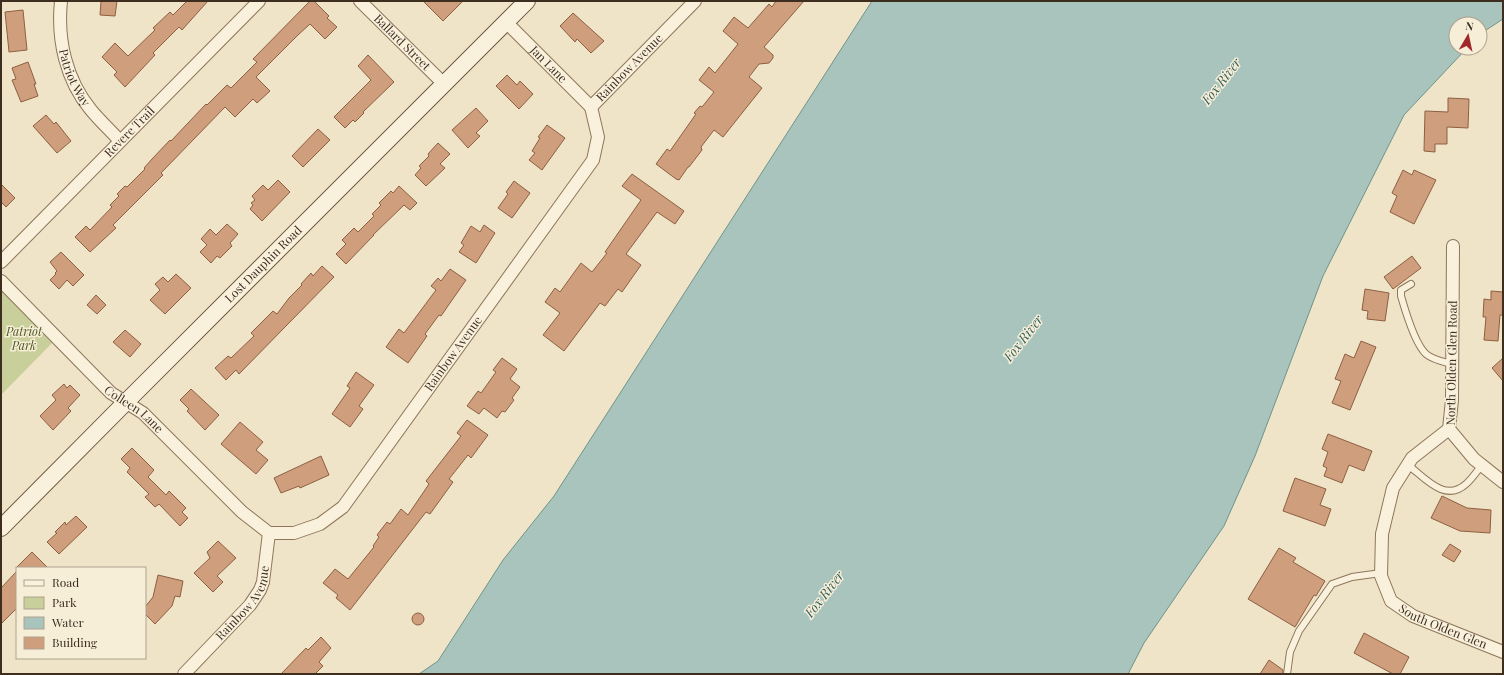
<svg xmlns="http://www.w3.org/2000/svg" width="1504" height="675" font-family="'Playfair Display',serif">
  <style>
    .green { fill: #c9cf9b }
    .water { fill: #a9c4bc; stroke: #6f938a }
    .building { fill: #cf9f7d; stroke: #8d5f41 }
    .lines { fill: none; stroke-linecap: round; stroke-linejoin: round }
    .lane-casing { stroke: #8d765c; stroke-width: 8 }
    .street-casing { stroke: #8d765c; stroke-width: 14 }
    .secondary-casing { stroke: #6f573f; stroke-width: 18 }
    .lane { stroke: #faf1dc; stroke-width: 6 }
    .street { stroke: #faf1dc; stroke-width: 12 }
    .secondary { stroke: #faf1dc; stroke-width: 16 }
    .labels { text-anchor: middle; stroke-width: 3; stroke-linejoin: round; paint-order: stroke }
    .street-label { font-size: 12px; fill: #3d2e20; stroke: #f7eed8 }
    .park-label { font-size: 12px; font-style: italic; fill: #4d5a26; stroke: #f7eed8 }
    .water-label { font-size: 13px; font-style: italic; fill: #2f5d5a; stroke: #f7eed8 }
  </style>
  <rect width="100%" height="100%" fill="#f0e4c8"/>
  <path class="green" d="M1 281 57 338 1 395Z"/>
  <path class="water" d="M872 1H1503V19L1480 34V24H1456V48H1467L1404 115 1323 276 1255 456 1224 526 1144 643 1128 674H419L438 661 503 560 554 496Z"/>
  <path class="building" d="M101 1H117L115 16 100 15Z
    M187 1H208L182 30 179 27 153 53 155 55 125 87 114 75 117 72 102 57 115 43 128 56 155 30 153 28 170 12 173 15Z
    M310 1H314L329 16 327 18 337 27 325 39 310 24 298 35 256 77 270 91 257 103 253 99 235 117 225 107 161 173 163 175 113 225 116 228 90 252 75 237 86 226 90 230 112 207 110 205 119 196 117 194 125 186 127 187 145 169 144 168 152 159 170 140 171 141 206 104 207 105 227 85 231 88 257 62 253 59Z
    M423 1H463L443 21Z
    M776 1H804L764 47 773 55V58L769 63 759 64 749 77 762 88 723 137 714 130 701 147 702 150 689 167H688L679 180 676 179 656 164 667 149 670 151 696 114 694 113 700 106 702 107 714 92 699 80 709 67 715 73 738 44 723 31 734 17 748 28 769 4 772 7Z
    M23 10 27 50 9 52 5 12Z
    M573 13 604 41 591 53 577 39 575 42 560 26Z
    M368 55 394 82 363 112 364 113 355 122 353 120 345 128 334 117 371 80 358 66Z
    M28 62 36 84H34L38 96 21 102 12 80 16 79 12 68Z
    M507 75 517 85 520 81 533 94 519 109 496 86Z
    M1448 98 1469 99 1468 128 1447 127V144H1435V152L1424 151 1425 111 1448 112Z
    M476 108 488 121 476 133 480 136 468 148 452 130Z
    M46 115 54 124 56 122 71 141 57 153 33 126Z
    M547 125 565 138 542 170 529 160 535 153 532 151 540 138 538 137Z
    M318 129 330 140 303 167 292 156Z
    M438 143 450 154 440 164 445 168 426 186 415 175 421 168 419 166 429 156 428 154Z
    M1403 170 1412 175 1414 170 1436 180 1414 224 1390 212 1397 196 1392 193Z
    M632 174 684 211 675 224 657 212 626 254 641 265 622 292 618 289 605 306 600 303 564 351 543 335 560 313 545 302 555 288 560 292 581 263 592 272 607 253 605 252 641 200 622 186Z
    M278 180 290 192 262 221 250 209 253 205 251 203 255 200 252 196 263 185 268 190Z
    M514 181 530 193 512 218 498 208 508 194 506 192Z
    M1 184 15 198 6 207 1 202Z
    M399 186 417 203 410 210 404 205 373 235H374L346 264 336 254 346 244 342 240 354 228 358 232 374 216 372 214 381 205 379 203 391 191 393 193Z
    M227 224 238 234 230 243 232 246 220 258 217 256 211 263 200 252 207 245 201 239 210 229 216 235Z
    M484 225 495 233 476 263 459 252 464 245 461 243 471 226 480 232Z
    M61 252 84 275 73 286 67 280 59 289 50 280 56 274 55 273 57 271 50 262Z
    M1412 256 1421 268 1393 289 1384 277Z
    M322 266 334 277 239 374 236 370 226 380 215 368 228 356 231 358 254 336 251 333 273 311 277 314 289 298 302 285 301 284 311 273 313 276Z
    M450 269 466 280 441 316 439 315 425 334 427 336 408 363 386 347 399 329 404 333 436 290 431 286 438 278 441 281Z
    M176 274 191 288 165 314 150 300 160 290 155 284 163 277 168 282Z
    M1365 289 1389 293 1385 321 1367 319 1368 311 1362 310Z
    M1491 291 1503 292V315H1500L1498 341 1484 340 1486 317H1483L1484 299 1491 300Z
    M96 295 106 305 97 314 87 305Z
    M125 330 141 344 130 357 113 342Z
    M1361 341 1376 347 1350 410 1332 403 1341 381 1335 379 1345 354 1354 358Z
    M502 358 517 369 510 379 520 387 512 398 514 400 505 412 502 411 497 418 484 408 479 414 467 406 478 391 481 393 496 372 493 370Z
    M1503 358V381L1492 368Z
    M356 372 374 385 359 406 363 409 350 427 332 414 350 388 347 386Z
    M64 384 67 388 70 385 80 395 68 408 71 411 53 430 40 416 56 400 52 395Z
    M191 389 219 415 205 430 187 411 189 409 180 400Z
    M467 420 488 435 471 458 468 455 449 479 453 482 430 514 426 512 350 610 336 598 338 595 323 583 335 569 348 579 374 547 373 546 379 537 377 535 387 522 390 524 401 509 408 515 429 484 426 481 461 436 457 433Z
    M240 422 263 442 256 450 268 460 256 474 221 444Z
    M1328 434 1372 451 1364 471 1349 465 1342 483 1324 476 1327 468 1323 466 1328 452 1322 449Z
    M132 448 154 470 148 477 166 495 169 491 186 508 182 512 188 518 180 526 159 504 155 507 145 497 149 494 127 472 130 468 121 459Z
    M321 456 329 475 300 488 299 486 281 493 274 478Z
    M1295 478 1326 489 1320 505 1331 509 1325 526 1283 511Z
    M1442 496 1467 508 1491 510 1490 533 1460 531 1431 518Z
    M76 516 87 527 59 554 47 542 57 533 55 532 65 522 66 525Z
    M218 541 236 558 217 576 223 582 213 592 194 573 210 558 207 552Z
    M1450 544 1461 551 1454 562 1442 555Z
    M1279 548 1296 558 1293 562 1325 581 1316 596 1314 595 1295 627 1248 599Z
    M32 552 48 568H16Z
    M17 571V608L1 624V588Z
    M158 575 183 581 180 597 175 596 172 606 155 624 145 614V607L153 597Z
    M412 619a6 6 0 1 1 12 0a6 6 0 1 1-12 0Z
    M1364 633 1409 657 1400 674H1393L1354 653Z
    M321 637 331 648 319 662 323 666 315 674H281L306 648 308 650Z
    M1269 660 1283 670V674H1260Z"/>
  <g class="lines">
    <defs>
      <path id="lane" d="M1411 284 1401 290V296C1405 310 1415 344 1426 354 1433 360 1444 362 1452 364
        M1408 465C1425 478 1445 503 1466 484 1472 479 1477 471 1482 465
        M1287 674 1290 652 1299 631 1332 584 1352 577 1381 573"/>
      <g id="street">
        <path id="s1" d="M61 1C57 40 66 80 91 110 100 121 111 131 120 141"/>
        <path id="s2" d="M360 1 444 84"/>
        <path id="s3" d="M506 22 591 107"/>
        <path id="s4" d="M591 107 695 1"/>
        <path d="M1453 246 1452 400 1449 429 1474 459 1503 482"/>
        <path id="s5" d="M1 262 259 1"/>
        <path id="s6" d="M1 281 111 393 143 413 242 512 269 533"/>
        <path id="s7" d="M1449 429 1412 458 1393 488 1382 534 1381 576 1391 601 1413 616 1503 652"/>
        <path id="s8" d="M269 533H294L320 524 343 507 593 160 598 137 591 107"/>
        <path id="s9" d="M184 674 250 605 260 590 263 582 269 533"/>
      </g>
      <g id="secondary">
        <path id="s10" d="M1 528 126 402 527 1"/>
      </g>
    </defs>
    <use href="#lane" class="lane-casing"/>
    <use href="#street" class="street-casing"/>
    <use href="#secondary" class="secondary-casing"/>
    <use href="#lane" class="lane"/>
    <use href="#street" class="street"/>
    <use href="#secondary" class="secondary"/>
  </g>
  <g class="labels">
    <g class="street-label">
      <text dy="4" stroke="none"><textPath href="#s2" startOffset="59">Ballard Street</textPath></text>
      <text dy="4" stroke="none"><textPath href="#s3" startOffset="60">Jan Lane</textPath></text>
      <text dy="4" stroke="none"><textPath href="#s4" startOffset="55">Rainbow Avenue</textPath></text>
      <text dy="4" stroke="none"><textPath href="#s1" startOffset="79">Patriot Way</textPath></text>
      <text dy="4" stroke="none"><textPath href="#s5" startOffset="183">Revere Trail</textPath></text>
      <text dy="4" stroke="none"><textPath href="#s10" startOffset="372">Lost Dauphin Road</textPath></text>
      <text dy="4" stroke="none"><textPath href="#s8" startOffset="270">Rainbow Avenue</textPath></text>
      <text transform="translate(1452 363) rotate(-89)" y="4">North Olden Glen Road</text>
      <text dy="4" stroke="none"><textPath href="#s6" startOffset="185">Colleen Lane</textPath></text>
      <text dy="4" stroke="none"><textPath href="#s9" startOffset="94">Rainbow Avenue</textPath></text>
      <text dy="4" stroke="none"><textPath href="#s7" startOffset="257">South Olden Glen</textPath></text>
    </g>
    <g class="park-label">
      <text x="24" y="336">Patriot<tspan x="24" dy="14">Park</tspan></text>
    </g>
    <g class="water-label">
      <text transform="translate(1221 81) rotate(-52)" y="5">Fox River</text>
      <text transform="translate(1023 338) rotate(-52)" y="5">Fox River</text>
      <text transform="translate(824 594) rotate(-52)" y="5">Fox River</text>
    </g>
  </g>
  <rect width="1504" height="675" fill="none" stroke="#3d2e20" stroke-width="4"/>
  <rect x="16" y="567" width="130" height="92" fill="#f7eed8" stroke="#ada18e"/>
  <rect x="24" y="580" width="20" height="6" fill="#faf1dc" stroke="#ada18e"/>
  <text x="52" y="587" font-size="12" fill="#3d2e20">Road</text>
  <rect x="24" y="597" width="20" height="12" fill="#c9cf9b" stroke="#ada18e"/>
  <text x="52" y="607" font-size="12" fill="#3d2e20">Park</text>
  <rect x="24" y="617" width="20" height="12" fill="#a9c4bc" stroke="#ada18e"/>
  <text x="52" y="627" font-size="12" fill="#3d2e20">Water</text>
  <rect x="24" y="637" width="20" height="12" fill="#cf9f7d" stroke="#ada18e"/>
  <text x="52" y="647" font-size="12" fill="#3d2e20">Building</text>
  <g transform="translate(1468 36) rotate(9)"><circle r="19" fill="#f7eed8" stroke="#ada18e"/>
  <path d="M0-3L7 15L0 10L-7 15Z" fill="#9e2a2b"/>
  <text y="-6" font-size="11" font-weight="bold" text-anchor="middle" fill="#3d2e20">N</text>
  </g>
</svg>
